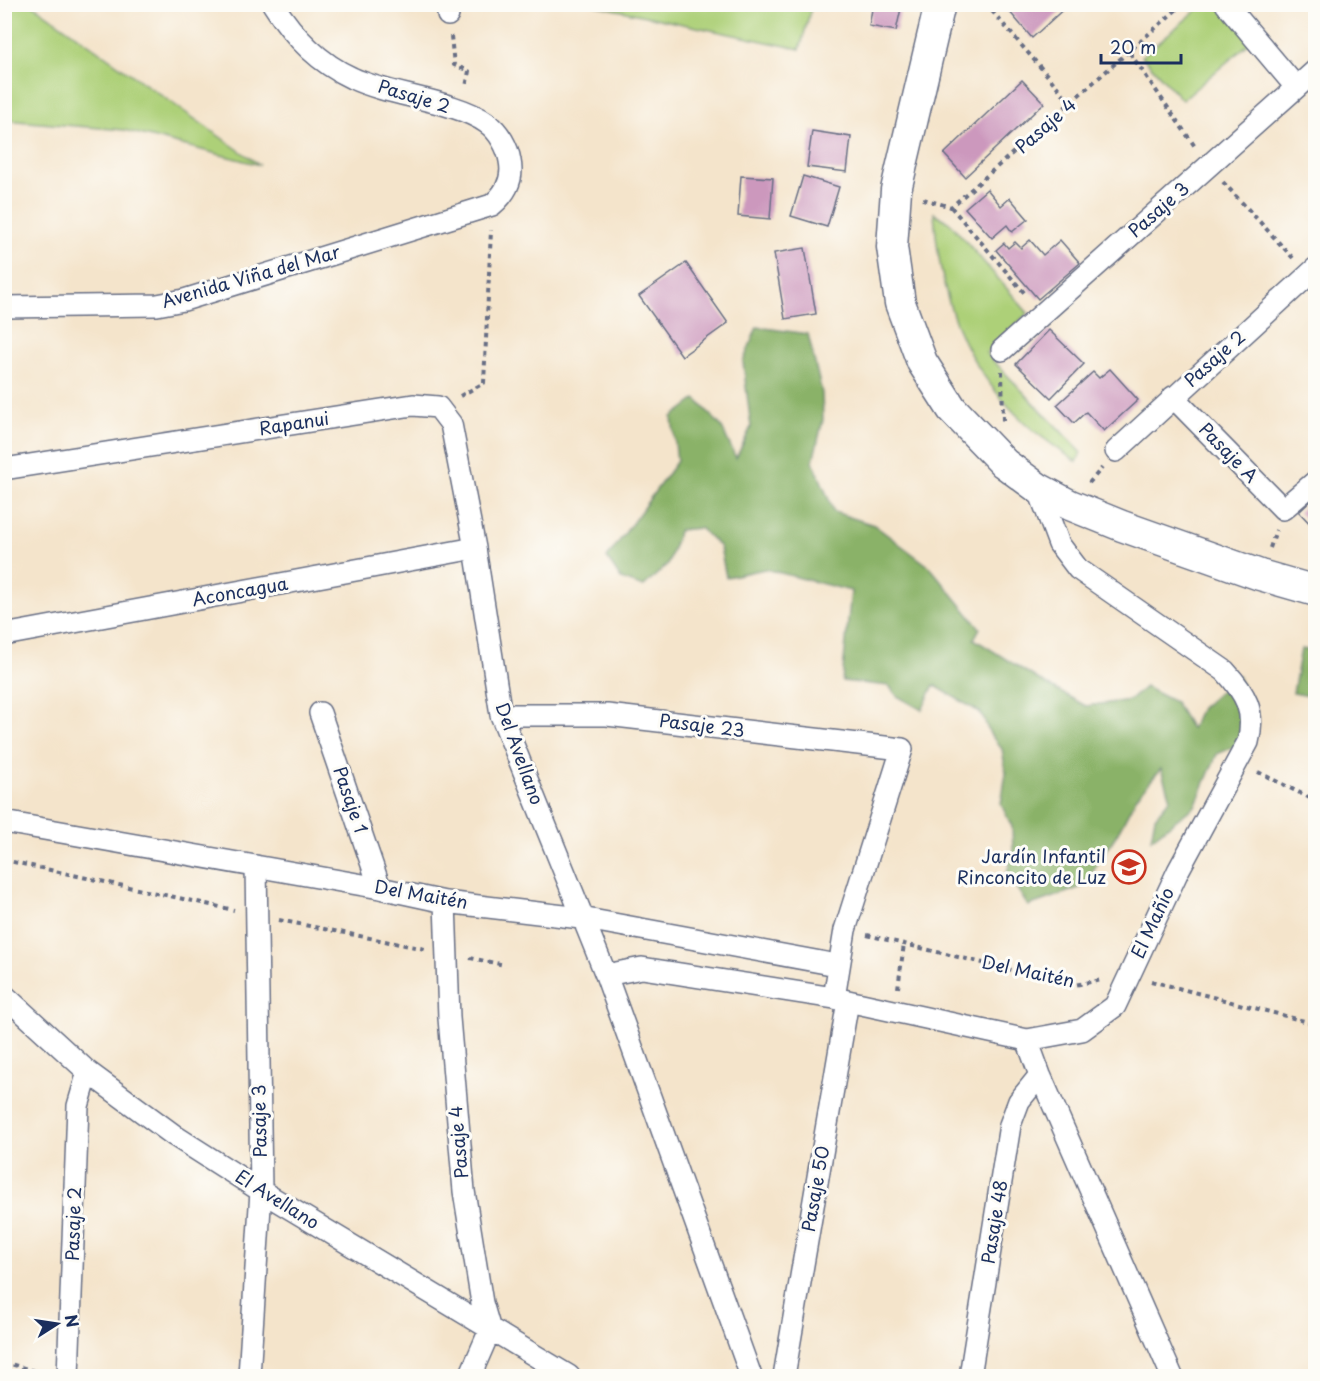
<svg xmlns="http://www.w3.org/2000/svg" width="1320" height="1381" font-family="'Playpen Sans',sans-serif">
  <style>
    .green { fill: #add078; stroke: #64806b; stroke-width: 1.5 }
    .forest { fill: #8ab268; stroke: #527063; stroke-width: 1.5 }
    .building { fill: #cc98bd }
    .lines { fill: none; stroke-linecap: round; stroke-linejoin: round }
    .street-casing { stroke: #676e84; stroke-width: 24 }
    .secondary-casing { stroke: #676e84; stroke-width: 33 }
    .path { stroke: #676e84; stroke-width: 4; stroke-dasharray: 4.5 4.5; stroke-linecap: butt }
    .street { stroke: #fff; stroke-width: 21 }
    .secondary { stroke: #fff; stroke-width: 30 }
    .labels { text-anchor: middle; stroke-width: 6; stroke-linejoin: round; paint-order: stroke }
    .street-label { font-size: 18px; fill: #1b2f5e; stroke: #fdfcf7 }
    .poi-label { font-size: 18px; fill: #1b2f5e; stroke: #fdfcf7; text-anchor: end }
  </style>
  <rect width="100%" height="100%" fill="#fdfcf7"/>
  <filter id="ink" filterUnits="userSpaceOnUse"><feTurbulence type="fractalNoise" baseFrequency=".0167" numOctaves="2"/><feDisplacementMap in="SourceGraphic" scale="12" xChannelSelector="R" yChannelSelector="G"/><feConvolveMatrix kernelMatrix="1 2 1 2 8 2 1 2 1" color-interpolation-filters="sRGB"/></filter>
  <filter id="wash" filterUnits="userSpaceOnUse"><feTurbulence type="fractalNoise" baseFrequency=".008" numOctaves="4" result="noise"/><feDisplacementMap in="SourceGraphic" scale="24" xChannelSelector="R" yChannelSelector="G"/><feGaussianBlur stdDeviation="1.35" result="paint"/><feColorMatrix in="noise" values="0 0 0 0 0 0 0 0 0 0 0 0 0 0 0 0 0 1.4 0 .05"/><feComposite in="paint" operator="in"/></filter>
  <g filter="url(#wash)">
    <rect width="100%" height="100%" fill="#f4e4cb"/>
    <path class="green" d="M4 5H33L260 165 124 130 5 120Z
      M594 5 812 4V5L800 49Z
      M1203 5H1222L1252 41 1182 100 1142 56Z
      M934 213 950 223 1028 313 986 353 1081 452 1077 462C1060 450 1041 438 1025 423 961 363 940 299 934 213Z"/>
    <path class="forest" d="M757 327 808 334 822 393 823 420 813 461 834 512 874 525 930 567 980 628 974 639 1047 685 1086 706 1130 700 1145 687 1175 702 1191 729 1201 708 1238 676 1253 717 1239 745 1217 754 1195 806 1151 839 1155 817 1170 799 1161 769 1136 798 1117 834 1082 887 1028 906 1007 873 1013 851 1012 827 1001 804 1006 773 1002 749 990 734 981 713 934 685 922 710 897 696 889 686 842 681 851 591 765 569 726 577 720 547 700 528 679 530 668 564 643 587 621 579 607 558 677 461 672 417 696 399 721 426 736 458 751 427 743 362Z
      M1301 649 1315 651V697L1293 693Z"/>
    <g id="blocks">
      <path class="building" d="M873 4H902L896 31 869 26Z
        M1003 4H1069L1032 38Z
        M1022 80 1044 103 965 177 944 154Z
        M812 131 851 137 847 172 807 167Z
        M741 176 773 178 770 219 738 216Z
        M803 176 839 187 827 227 791 216Z
        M987 189 1001 206 1010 198 1028 219 1012 232 1007 225 992 238 965 208Z
        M1030 240 1043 255 1060 240 1080 263 1038 299 996 250 1004 243 1008 248 1015 242 1021 248Z
        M805 248 816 314 785 319 774 253Z
        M686 263 728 323 682 356 639 296Z
        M1049 330 1084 364 1051 398 1016 364Z
        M1110 369 1138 400 1104 431 1086 412 1074 423 1057 405 1093 372 1099 378Z
        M1316 496V530L1299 512Z"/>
    </g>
  </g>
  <g filter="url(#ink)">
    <use href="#blocks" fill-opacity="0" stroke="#676e84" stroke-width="1.5"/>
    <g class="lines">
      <defs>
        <path id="street" d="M1226 4 1296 87
          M448 15V4
          M4 307 157 305 184 300 492 205C505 194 514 180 510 161 508 148 499 131 487 123 455 100 389 96 352 78 317 62 293 36 273 4
          M1002 350 1316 70
          M1173 397 1283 509 1316 481
          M1116 451 1316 268
          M4 469 413 405 438 407 451 424 475 548 501 715 606 975 751 1376
          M4 635 475 548
          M320 713 380 888
          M501 715H607L902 749 845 930 834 998
          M4 822 380 888 445 902 581 918 837 965
          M445 902 449 1018 464 1191 482 1303 490 1330 470 1376
          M606 975 642 968 834 998 1027 1040 1082 1030 1115 1006 1178 871 1248 742C1256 711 1245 693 1225 671L1078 569 1059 544 1038 488
          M4 995 88 1072 175 1136 261 1191 569 1376
          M1027 1040 1040 1075 1172 1376
          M68 1376 78 1106 88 1072
          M249 1376 261 1191 256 866
          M784 1376 848 1001
          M970 1376 1010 1125 1019 1101 1040 1075"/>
        <path id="secondary" d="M940 4 896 190 892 247 900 303 922 362 952 409 1004 463 1038 488 1070 505 1122 526 1260 575 1316 591"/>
      </defs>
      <use href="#street" class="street-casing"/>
      <use href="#secondary" class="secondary-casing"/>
      <path class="path" d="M986 4 1072 104
        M451 36 454 65 469 71 466 87
        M1130 53 1196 148
        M1223 182 1293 258
        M923 199 951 207 1183 4
        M951 207 1027 296
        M1002 371 1003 421
        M460 396 484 383 491 230
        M1089 483 1102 468
        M1270 548 1276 530
        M1258 772 1316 801
        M4 860 234 910
        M279 920 425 949
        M867 935 1074 985 1102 980
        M470 958 505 965
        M1151 981 1316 1024
        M898 988 904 944
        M4 1362 44 1374"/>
      <use href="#street" class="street"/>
      <use href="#secondary" class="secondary"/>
    </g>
  </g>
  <defs>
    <symbol id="school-ring" viewBox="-11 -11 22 22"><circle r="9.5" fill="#fdfcf7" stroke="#c8321e" stroke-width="1.5"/><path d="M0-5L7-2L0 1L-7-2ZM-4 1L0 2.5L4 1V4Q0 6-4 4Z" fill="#c8321e"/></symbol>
  </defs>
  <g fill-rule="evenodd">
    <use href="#school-ring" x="1110" y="848" width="38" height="38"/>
  </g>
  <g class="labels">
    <g class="street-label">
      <text transform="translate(414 97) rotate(17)" y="6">Pasaje 2</text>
      <text transform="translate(1046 126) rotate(-41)" y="6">Pasaje 4</text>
      <text transform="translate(1159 210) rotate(-41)" y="6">Pasaje 3</text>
      <text transform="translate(251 277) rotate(-16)" y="6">Avenida Viña del Mar</text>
      <text transform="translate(1215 359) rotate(-42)" y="6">Pasaje 2</text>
      <text transform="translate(294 424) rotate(-9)" y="6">Rapanui</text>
      <text transform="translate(1228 453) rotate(46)" y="6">Pasaje A</text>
      <text transform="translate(240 592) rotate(-10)" y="6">Aconcagua</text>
      <text transform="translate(702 726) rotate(7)" y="6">Pasaje 23</text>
      <text transform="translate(519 754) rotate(70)" y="6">Del Avellano</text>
      <text transform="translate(350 800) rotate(71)" y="6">Pasaje 1</text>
      <text transform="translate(421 895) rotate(10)" y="6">Del Maitén</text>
      <text transform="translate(1153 923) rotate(-65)" y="6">El Mañío</text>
      <text transform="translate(1028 972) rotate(12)" y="6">Del Maitén</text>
      <text transform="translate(260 1121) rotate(-91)" y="6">Pasaje 3</text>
      <text transform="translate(459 1142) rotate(-95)" y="6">Pasaje 4</text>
      <text transform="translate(816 1189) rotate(-80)" y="6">Pasaje 50</text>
      <text transform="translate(277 1200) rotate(32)" y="6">El Avellano</text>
      <text transform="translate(995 1222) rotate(-81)" y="6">Pasaje 48</text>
      <text transform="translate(74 1224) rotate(-88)" y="6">Pasaje 2</text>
    </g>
    <g class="poi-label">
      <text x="1106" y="863">Jardín Infantil<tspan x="1106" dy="21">Rinconcito de Luz</tspan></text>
    </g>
  </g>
  <rect width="1320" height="1381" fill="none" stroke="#fdfcf7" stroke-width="24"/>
  <g transform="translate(57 1324) rotate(78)" stroke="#fdfcf7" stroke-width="4.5" paint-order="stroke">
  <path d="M0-4.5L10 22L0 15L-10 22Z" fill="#1b2f5e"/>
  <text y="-9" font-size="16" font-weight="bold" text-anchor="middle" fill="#1b2f5e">N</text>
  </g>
  <path d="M1101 54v9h80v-9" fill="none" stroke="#1b2f5e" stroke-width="3"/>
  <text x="1110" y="54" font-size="18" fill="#1b2f5e" stroke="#fdfcf7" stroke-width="4.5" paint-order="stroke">20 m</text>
</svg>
